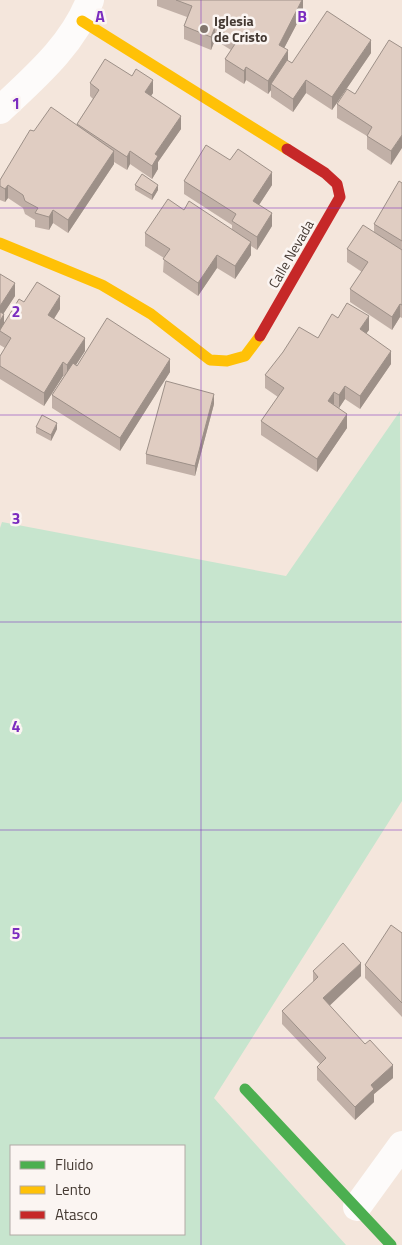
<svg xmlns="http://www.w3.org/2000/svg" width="402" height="1245" font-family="'Titillium Web',sans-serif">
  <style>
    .green { fill: #c7e5ce; fill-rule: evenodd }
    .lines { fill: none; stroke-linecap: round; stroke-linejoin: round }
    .street { stroke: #fdfbfa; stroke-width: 28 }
    .fast { stroke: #4caf50; stroke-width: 11 }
    .slow { stroke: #ffc107; stroke-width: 11 }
    .jam { stroke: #c62828; stroke-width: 11 }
    .wall { fill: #c1b0a7 }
    .shaded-wall { fill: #9d9088 }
    .building { fill: #e0cdc2; stroke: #9d9088 }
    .grid { fill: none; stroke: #7b2cbf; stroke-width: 1; stroke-opacity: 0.55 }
    .poi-dot { fill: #82766e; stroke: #fbf5f2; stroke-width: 2 }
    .labels { text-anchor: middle; stroke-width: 5; stroke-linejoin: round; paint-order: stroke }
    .poi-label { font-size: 14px; font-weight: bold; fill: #443932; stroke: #fbf5f2; text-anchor: start }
    .street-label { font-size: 14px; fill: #443932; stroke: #fbf5f2 }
    .grid-label { font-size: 16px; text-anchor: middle; font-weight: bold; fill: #7b2cbf; stroke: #fbf5f2; stroke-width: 5; stroke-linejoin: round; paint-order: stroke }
  </style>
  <rect width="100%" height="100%" fill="#f4e6dc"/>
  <path class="green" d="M400 411 402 801 214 1098 346 1245H0V528L2 522 286 576ZM184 1146V1234H11V1146Z"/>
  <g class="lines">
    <path class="street" d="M0 110C34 78 73 45 90 0
      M357 1207 402 1145"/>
    <path class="fast" d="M245 1089 391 1245"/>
    <path class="slow" d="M82 21 287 149
      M0 243 102 285 151 314 210 360 227 361 245 356 260 336"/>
    <path class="jam" d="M260 336 340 197 337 184 325 173 287 149"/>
  </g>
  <path class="wall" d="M157 0H303V12L284 48 288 61 292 63 371 53 332 110 306 93 293 112 271 97V90L268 94 246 80 244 84 225 72V59L231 50 215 40 211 50 184 39V26L187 17 157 6Z
    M402 48 391 165 367 149V136L337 118V104L355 94Z
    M90 83 153 93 151 96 181 129 158 162V169L152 179 130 164 127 170 114 162V164L68 233 53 223 49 230 35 227V220L25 214 23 208 8 198 5 202 0 200V180L34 131 77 125V124L93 99 90 96Z
    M230 160 272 185 259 205 272 226 257 250 251 246V255L235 279 217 268 198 296 163 272 164 258 145 246V233L184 210 232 229V225L184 194V181Z
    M402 183V318L400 317 392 330 350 302V289L362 272 347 262V249L374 232V224Z
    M135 185 158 190 152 200 135 190Z
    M0 274 15 296 3 314 4 323 24 302 60 309 54 319 85 351 76 365 77 366 170 372 120 451 52 408V395L64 376H63L44 406 0 379V356L5 348 0 345Z
    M338 318 369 330 366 333 391 364 360 409 345 399 339 408 347 428 317 472 261 435V421L278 397 265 388V375L318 338Z
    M214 404 195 476 146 464V454Z
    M36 427 57 429 51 441 36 433Z
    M402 933V1017L365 978V965Z
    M313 971 361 976 329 1005 393 1078 374 1094V1102L355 1120 317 1080V1067L320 1064 282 1024V1011L313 983Z"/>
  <path class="shaded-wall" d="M302 0H303V12L279 58V45Z
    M215 27V40L211 50V37Z
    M371 40V53L332 110V97Z
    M288 50V63L271 84V90L268 94V81Z
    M246 67V80L244 84V71Z
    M153 80V93L145 105V92Z
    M306 80V93L293 112V99Z
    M181 116V129L158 162V169L152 179V166L155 154Z
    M402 135V148L391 165V151Z
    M114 151V164L68 233V220Z
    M130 151V164L127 170V157Z
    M272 172V185L253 214V201Z
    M8 185V198L5 202V189Z
    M158 185V190L152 200V195Z
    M53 210V223L49 230V217Z
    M272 213V226L257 250V237Z
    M251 242V255L235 279V266Z
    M217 255V268L198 296V283Z
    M15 283V296L0 319V306Z
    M60 296V309L48 328V315Z
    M400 304V317L392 330V317Z
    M4 314V328L0 331V321Z
    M369 316V330L360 342V329Z
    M85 338V351L67 379V365Z
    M391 351V364L360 409V396Z
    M170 359V372L120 451V438Z
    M63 362V376L44 406V393Z
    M345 386V399L339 408V395Z
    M334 392V405L328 401Z
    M214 394V404L195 476V466Z
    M347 414V428L317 472V459Z
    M57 423V429L51 441V435Z
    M361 963V976L323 1012V998Z
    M393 1065V1078L374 1094V1102L355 1120V1107L371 1085Z"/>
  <path class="building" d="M176 0H302L279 45 288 50 268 81 246 67 244 71 225 59 237 41 215 27 211 37 184 26 192 6Z
    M327 11 371 40 332 97 306 80 293 99 271 84 287 60 292 63Z
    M389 40 402 48V135L391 151 367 136 372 127 337 104 347 89 355 94Z
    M105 59 132 76 136 69 153 80 145 92 181 116 155 154 158 156 152 166 130 151 127 157 77 124 99 90 90 83Z
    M51 107 114 151 68 220 53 210 49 217 35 213 38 208 25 201 23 195 8 185 5 189 0 186V180L30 130 34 131Z
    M206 145 230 160 238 149 272 172 253 201 272 213 257 237 232 221 236 214 184 181Z
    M142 174 158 185 152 195 135 185Z
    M399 181 402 183V241L374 224Z
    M168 199 184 210 189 201 251 242 235 266 217 255 198 283 163 259 170 249 145 233Z
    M363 225 402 250V305L400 304 392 317 350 289 368 262 347 249Z
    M0 274 15 283 0 306Z
    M37 282 60 296 48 315 85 338 67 365 63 362 44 393 0 366V356L11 338 0 331V330L19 299 24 302Z
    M347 303 369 316 360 329 391 351 360 396 345 386 339 395 334 392 328 401 347 414 317 459 261 421 284 388 265 375 283 352 299 327 318 338 332 314 338 318Z
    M0 312 4 314 0 321Z
    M107 318 170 359 120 438 52 395 73 363 77 366Z
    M166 381 214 394 195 466 146 454Z
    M42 415 57 423 51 435 36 427Z
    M391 925 402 933V1003L365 965Z
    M343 943 361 963 323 998 365 1044 370 1040 393 1065 371 1085 374 1089 355 1107 317 1067 326 1058 282 1011 318 977 313 971Z"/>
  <path class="grid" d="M201 0V1245M0 208H402M0 415H402M0 622H402M0 830H402M0 1038H402"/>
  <circle class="poi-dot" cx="204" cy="29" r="5"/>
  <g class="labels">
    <g class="poi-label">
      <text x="214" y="26">Iglesia<tspan x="214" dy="16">de Cristo</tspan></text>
    </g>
    <g class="street-label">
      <text transform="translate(291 254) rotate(-60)" y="5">Calle Nevada</text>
    </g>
  </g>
  <g class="grid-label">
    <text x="100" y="22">A</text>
    <text x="302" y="22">B</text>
    <text x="16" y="109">1</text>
    <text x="16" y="317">2</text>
    <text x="16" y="524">3</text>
    <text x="16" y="732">4</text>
    <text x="16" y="939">5</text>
  </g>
  <rect x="10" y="1145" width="175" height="90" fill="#fbf5f2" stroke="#b2aaa5"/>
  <rect x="20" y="1161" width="25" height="8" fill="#4caf50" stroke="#b2aaa5"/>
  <text x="55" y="1170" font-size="15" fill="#443932">Fluido</text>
  <rect x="20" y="1186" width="25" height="8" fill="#ffc107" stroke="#b2aaa5"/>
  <text x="55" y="1195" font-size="15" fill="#443932">Lento</text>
  <rect x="20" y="1211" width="25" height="8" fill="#c62828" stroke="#b2aaa5"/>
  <text x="55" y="1220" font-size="15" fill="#443932">Atasco</text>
</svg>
